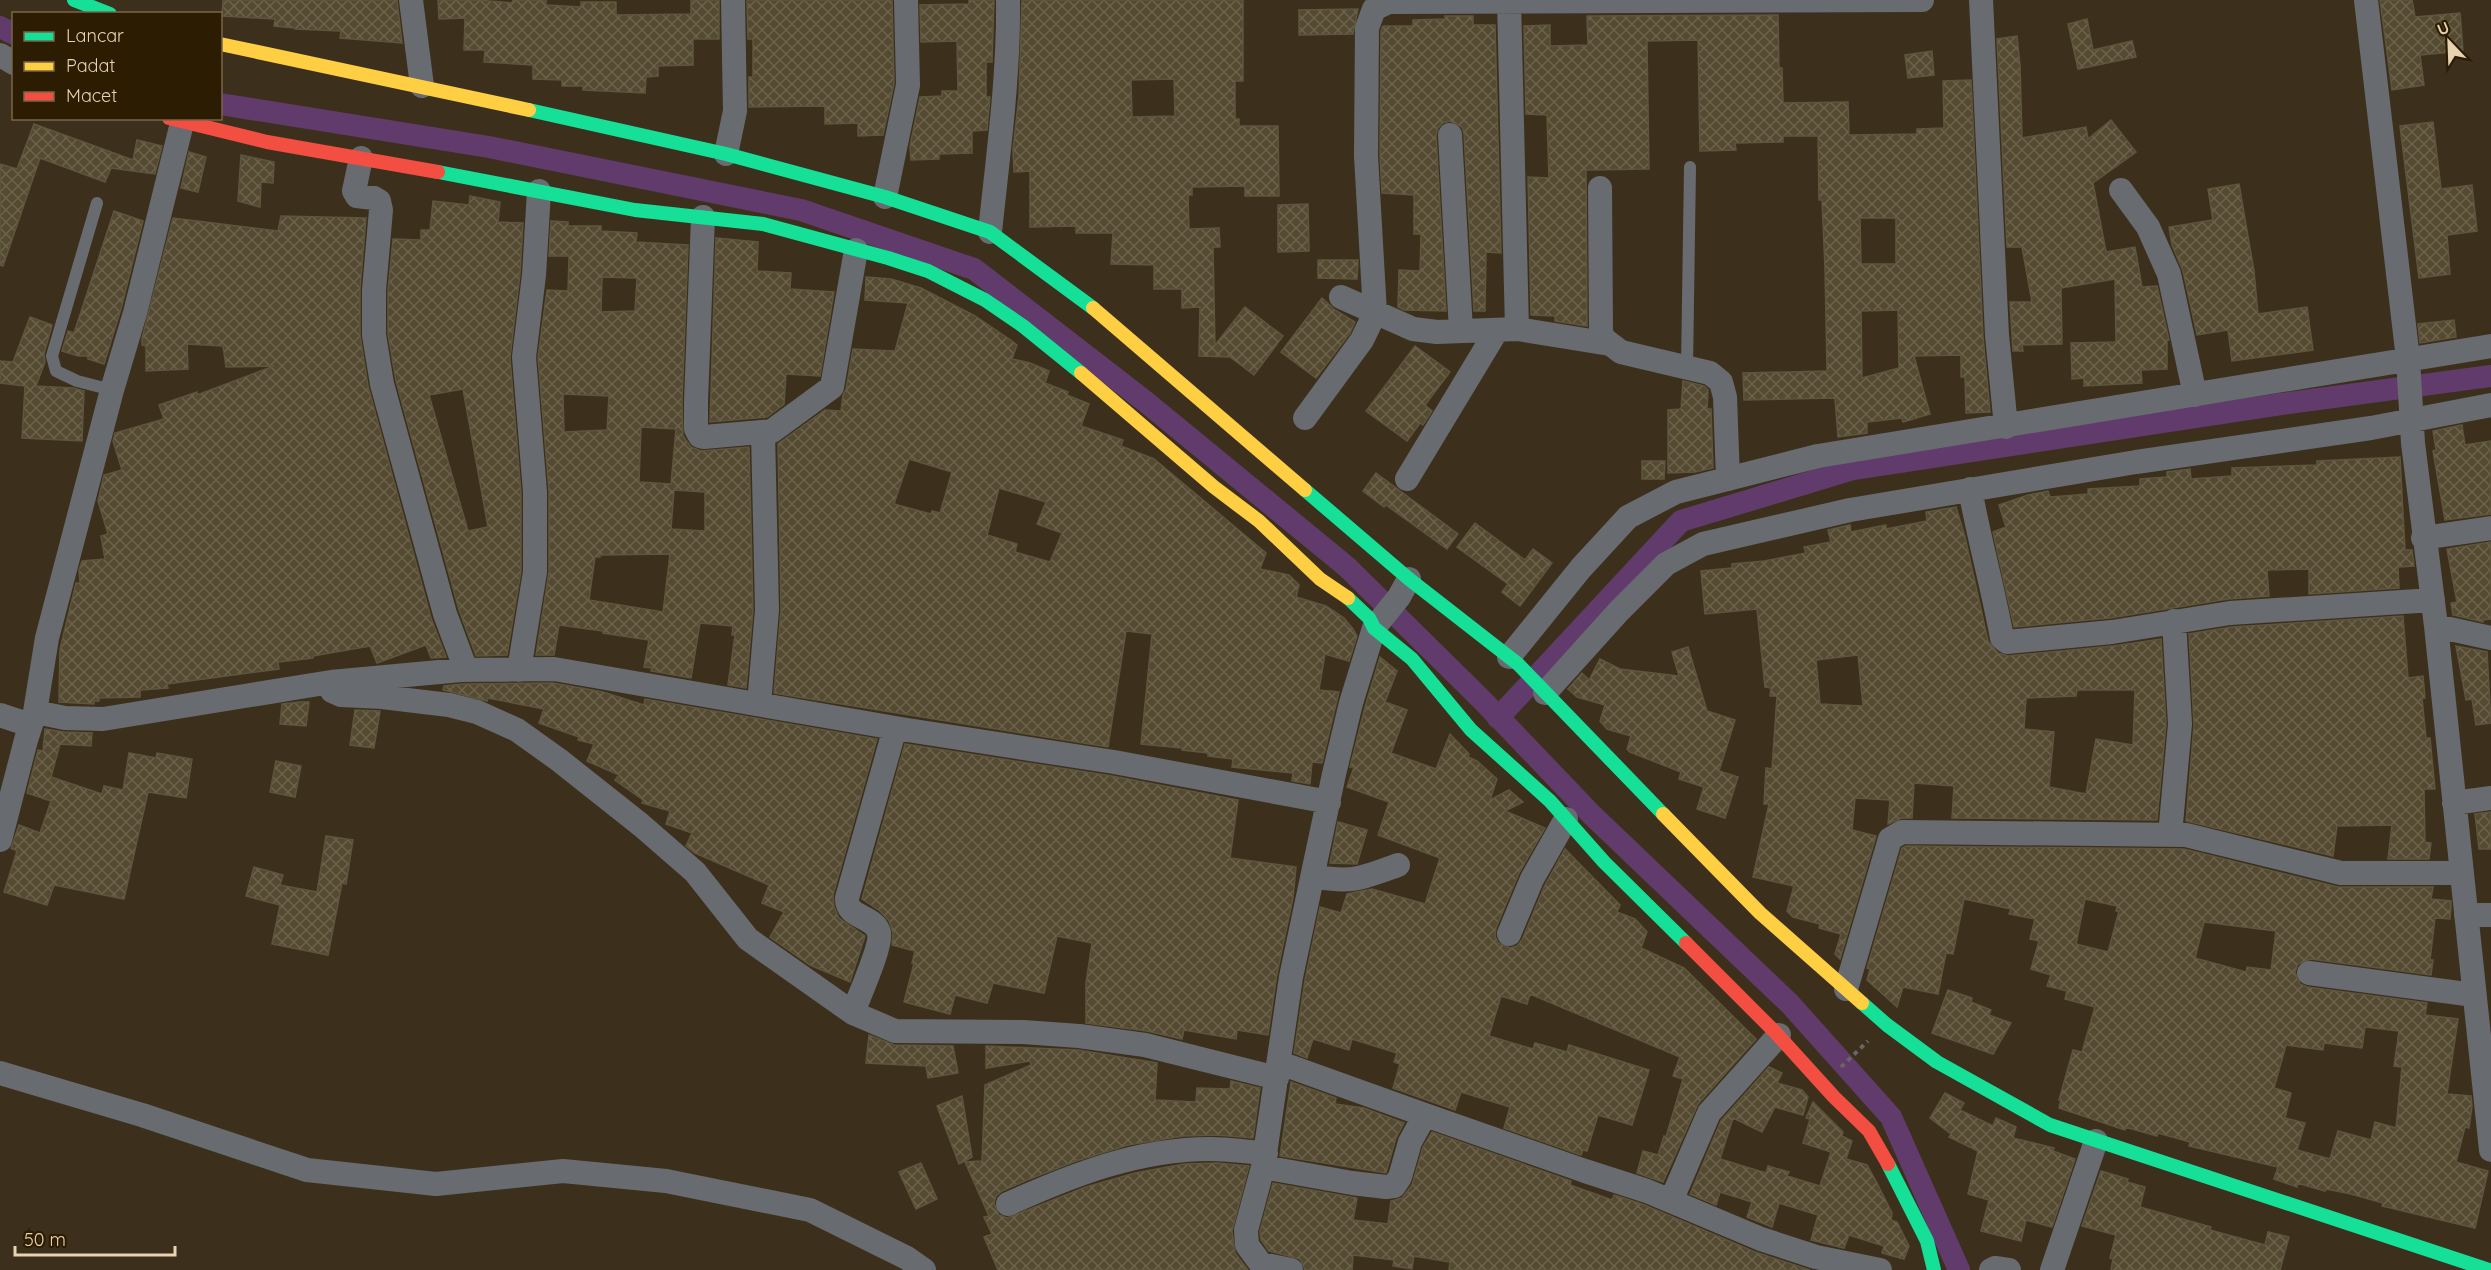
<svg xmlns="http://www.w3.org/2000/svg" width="2491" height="1270" font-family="Quicksand,sans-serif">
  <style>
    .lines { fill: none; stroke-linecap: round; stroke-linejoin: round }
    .canal { stroke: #613b6c; stroke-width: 22 }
    .building { fill: url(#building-cross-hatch); stroke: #5e553e; stroke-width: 1.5; fill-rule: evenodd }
    .path { stroke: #676664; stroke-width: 4; stroke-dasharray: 4.5 4.5; stroke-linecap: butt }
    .lane { stroke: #686c70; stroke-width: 12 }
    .street { stroke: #686c70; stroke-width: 24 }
    .fast { stroke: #16e098; stroke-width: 14 }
    .slow { stroke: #ffcf43; stroke-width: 14 }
    .jam { stroke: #f24e42; stroke-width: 14 }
  </style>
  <defs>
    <pattern id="building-cross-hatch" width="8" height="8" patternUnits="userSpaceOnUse" patternTransform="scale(1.5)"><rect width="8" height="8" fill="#544a31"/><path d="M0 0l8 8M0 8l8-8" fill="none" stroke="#6d634c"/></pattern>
  </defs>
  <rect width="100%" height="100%" fill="#3c301d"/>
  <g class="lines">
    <path class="canal" d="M0 27 14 34
      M220 104 489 147 801 210 974 269 1146 402 1347 567 1482 700 1592 815 1790 1004 1891 1117 1959 1270
      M1498 718 1681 521 1853 469 2281 404 2491 376"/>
  </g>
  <path class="building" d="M223 0H397L402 43 340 38 341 31 295 29V28L274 26 275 19 222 16Z
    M438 0H478L512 3 513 0H546V5L581 7V2H616V15L691 14V0H719V39H693V65L658 66V76L646 77 645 93 583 90V86H562V80L533 79V65L484 62 485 50H464L465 18 439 19Z
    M747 0H892L894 84 883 135 858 136V123L825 124V106L749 107V77H753V39H748Z
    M969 0H994L992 62H986V97H990L987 130 972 131V153L939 154V159L911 160 910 146 920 97 942 96V91H958L957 41 921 42 920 5 969 4Z
    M1022 0H1243V81H1235V119H1239V126H1278L1279 196H1245V186L1192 187V195H1188L1189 229 1219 228 1220 247H1213L1215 345 1245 307 1283 336 1254 375 1230 357 1199 356 1200 307 1182 308V289H1154V265L1111 264 1113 233H1076V226L1030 227V171L1014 172 1013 149 1019 96ZM1174 79 1175 116 1132 117 1131 80Z
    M2380 0H2412L2415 17 2460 13 2463 51 2420 55 2424 85 2392 90Z
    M1358 9 1353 34 1299 35V10Z
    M1778 15 1779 68H1782L1783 103 1848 102 1849 135 1917 134V129L1944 128 1943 81 1971 80 1983 336 1990 412 1966 413 1965 377H1961V355L1914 356 1930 414 1903 422 1902 418 1867 422V433L1838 437 1835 398 1744 400 1743 373 1827 371 1825 268 1822 200H1819L1818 136H1783V142L1735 143 1736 150 1700 151 1698 40 1647 41 1649 169 1586 170 1587 326 1555 321V316L1531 315 1528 177 1549 178 1547 115 1526 114 1524 26 1550 25V46L1588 45 1587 16ZM1860 218H1896V264H1861ZM1898 310 1899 368 1862 378 1861 311Z
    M1445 16H1473V25H1495L1501 253 1486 252 1485 311H1474L1464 134 1462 127 1450 121 1443 123 1438 128 1436 135 1446 311 1404 310 1398 307 1399 270 1420 271 1421 234H1414V195L1382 193 1380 156 1381 31 1383 26H1413V20L1445 19Z
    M2087 19 2093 50 2132 41 2136 57 2078 69 2068 24Z
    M2017 36 2020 65 2022 138 2086 127 2088 139 2111 120 2136 152 2093 183 2106 252 2135 247 2142 287 2157 286 2169 340H2167V369L2141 370 2142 383 2084 386V378L2072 379 2071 343 2116 342 2115 279 2061 288 2062 344 2022 345 2023 351H2013L2010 302H2032L2022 247H2007L1997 39Z
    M1932 51 1934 75 1908 78 1905 55Z
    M2433 122 2441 189 2472 185 2477 231 2447 235 2450 274 2419 278 2400 126Z
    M34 124 133 160 137 140 162 146 155 174 111 168 105 182 40 158 3 266 0 265V164L17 169Z
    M189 152 206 157 198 192 181 188Z
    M241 155 274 162 273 183 261 182 260 207 238 201Z
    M2239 184 2254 271 2258 314 2307 307 2313 350 2232 361 2228 330 2197 335 2183 271 2172 245 2169 227 2213 220 2208 189Z
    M470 196 500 202 498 222 523 223 520 274 510 358 521 493V571L507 655 476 656 459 610 396 381 388 334V291L393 239 421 240V230H430L433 201 469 205ZM463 389 488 527 468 531 429 395Z
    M1308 204 1309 251 1278 252V205Z
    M114 211 143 221 121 309 104 364 88 359 87 354 86 356H78L62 351 68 331 74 333Z
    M281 216 366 218 360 289V335L368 386 431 618 446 657 431 658 426 645 377 663 370 646 313 656V658L278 662 279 669 167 684 168 688 140 690V697L99 698V701H94V704L59 702 60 649 76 583H80L79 570 82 561 105 559 101 536 108 534 98 501 104 475 122 470 113 441 115 433 164 419 159 405 197 392V395L274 366 226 367 223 346 187 344 188 369 146 371V346L142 345V338L173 218 278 231Z
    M551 221 568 222V226H601V231L637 233 636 242 688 245 682 402 683 436 691 447 701 451 749 447 753 610 746 688 728 685 735 635H732L733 626 700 623 691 678 651 671 652 668 644 667 649 640 603 633V631L559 625 554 655H536L549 572V491L538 357 547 290 568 291 569 256H549ZM602 277 637 278 635 311 601 312ZM563 394 609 396 607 430 564 432ZM641 427 676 429 671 484 639 482ZM674 490 705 492V531L671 529ZM670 554 663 612 589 600 595 557H600V555Z
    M716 238 758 242 757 271 791 273 790 289 834 292 820 376 786 374 784 404 767 417 710 422Z
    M1318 260H1358L1357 279 1318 278Z
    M866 277 891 279 921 288 975 316 1012 341 1017 345 1012 359 1030 363 1049 371 1045 383 1068 392 1067 395 1089 404 1081 426 1123 440 1121 446 1154 459 1266 553 1260 569 1289 575 1299 585 1296 597 1326 606 1344 618 1353 629 1357 636 1349 661 1325 654 1319 690 1339 692 1322 763 1312 762 1310 784 1292 781 1293 773 1232 767 1233 759 1208 756V753L1182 750V748L1141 744 1152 634 1126 631 1108 747 774 693 781 610 778 444 825 410 841 411 843 395 846 389 853 349 895 351 908 303 865 300ZM909 459 952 472 940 513 932 511 931 514 894 504ZM999 488 1046 502 1037 524 1062 533 1050 562 1015 552 1017 544 987 535Z
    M1322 298 1335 310 1355 322 1350 333 1316 378 1281 352Z
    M30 317 52 325 44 354 45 362 36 386 73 388 84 391 82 441 22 438 25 386 0 383V361L13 362Z
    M2454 320 2456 337 2420 343 2418 324Z
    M1415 346 1450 372 1425 405 1432 411 1423 425 1420 423 1407 441 1366 411Z
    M1683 381 1704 386 1708 390 1707 409H1711L1713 468 1695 472 1668 473V410L1681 409Z
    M2462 425 2465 445 2491 441V514L2445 520 2433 451 2436 450 2433 431Z
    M2400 457 2405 550H2412L2414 566 2398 567 2399 588 2309 594V569L2267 570 2269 596 2228 599 2110 618 2014 627 1993 532 2006 527 1999 505 2028 495 2048 491 2050 497 2088 494V489L2140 486V479L2167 477V472L2190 469 2191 479 2232 476V468L2317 465V461Z
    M1642 461H1665L1664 479H1642Z
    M1376 473 1458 534 1447 549 1386 505 1384 507 1363 491Z
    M1956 507 1965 537 1988 641 1998 653 2008 656 2113 646 2161 639 2166 724 2157 820 1952 818 1954 786 1914 783 1912 818H1902L1888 824 1890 800 1855 798 1852 830 1876 836 1840 959 1835 954 1841 934 1819 928 1820 924 1793 917 1787 911 1794 886 1753 877 1769 804H1764L1766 768 1772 769 1777 696H1770L1771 688 1765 687 1757 609 1705 614 1701 571 1732 568V564L1764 561 1806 553 1804 547 1831 542 1828 530 1850 525 1851 532 1886 525V529L1927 521 1926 512ZM1858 655 1863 706 1820 704 1816 660ZM2077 690H2135L2133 745 2096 739 2086 794 2049 787 2054 732 2024 729 2026 698 2076 696Z
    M1475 523 1525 560 1533 549 1552 563 1520 606 1502 592 1508 584 1457 547Z
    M2491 542V619L2482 620 2483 622 2453 615 2451 603 2457 602 2447 549Z
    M2403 616 2408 678 2423 676 2425 698H2422L2426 738H2430L2435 789H2424L2425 842 2431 843 2429 859H2388L2392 825 2337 826 2333 856 2186 821 2194 725 2189 634 2232 627Z
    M2456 646 2487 652 2491 723 2476 725 2472 699 2466 700Z
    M1688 647 1707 711 1735 720 1719 771 1738 777 1725 818 1697 809 1704 787 1679 779 1681 772 1630 752 1627 749 1631 736 1607 729 1600 721 1605 705 1577 697 1568 689 1582 673 1589 680 1600 659 1620 669 1679 676 1672 652Z
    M1380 657 1397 671 1385 702 1407 710 1391 753 1436 769 1450 734 1469 754 1468 757 1477 761 1497 779 1490 800 1509 790 1523 802 1505 811 1545 828 1519 873 1496 928 1495 936 1498 943 1510 948 1517 946 1522 940 1545 885 1565 849 1620 905 1617 912 1635 919 1647 932 1641 948 1684 968 1756 1039 1698 1104 1663 1182 1637 1173 1643 1151 1658 1155 1664 1136 1666 1137 1683 1079 1673 1076 1680 1057 1530 994 1527 1004 1501 996 1489 1036 1533 1049 1535 1043 1567 1052 1569 1045 1649 1070 1632 1125 1598 1115 1587 1151 1583 1150 1581 1155 1504 1128 1510 1107 1461 1092 1455 1110 1393 1088 1400 1064 1394 1062 1397 1053 1352 1039 1349 1050 1313 1039 1307 1058 1294 1053 1305 980 1320 907 1341 913 1347 894 1372 889 1425 904 1440 858 1378 835 1389 802 1347 787 1354 767H1350L1365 707Z
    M553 683 603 692 644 705 645 699 877 739 833 895 834 907 839 918 865 936 850 982 810 965 770 937 784 912 762 903 769 885 695 853 686 846 692 833 666 824 670 811 642 803 643 800 615 780 619 775 587 761 594 744 578 740 579 737 539 723 544 709 488 698 487 701 443 690 444 686 462 684Z
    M300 702H309L306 726 280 724 282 704Z
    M355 710 380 711 374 748 350 745Z
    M45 729 64 732 92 733 91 746 60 744 51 777 102 794 104 786 123 790 129 753 156 758 157 753 192 759 186 798 148 792 124 899 54 885 47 905 4 892 17 851 11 848 19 825 40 833 51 801 27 793 38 750 43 751Z
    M905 744 1112 776 1238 800 1230 858 1296 867 1293 898 1277 974 1268 1035 1237 1030 1236 1039 1184 1030 1182 1039 1147 1031 1086 1023V983L1092 943 1057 936 1044 993 993 983 987 1003 955 995 950 1014 904 1002 914 963H912L915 951 892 945 893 933 889 921 880 911 862 899Z
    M276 761 301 766 295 797 270 792Z
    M2491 812V849H2479L2475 814Z
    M1338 822 1367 830 1357 864 1330 863Z
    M326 836 353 840 346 884 342 883 328 955 272 944 280 905 246 896 254 867 283 875 280 885 317 892Z
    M1906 846 2184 849 2338 887H2433L2431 899 2451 901V907L2450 919 2435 918 2430 960H2433L2431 975 2311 959 2298 964 2295 972 2300 984 2307 987 2427 1003 2425 1015 2458 1019 2447 1094 2471 1096 2472 1106 2469 1128 2465 1127 2456 1162 2488 1171 2475 1228 2382 1206 2383 1203 2351 1194 2326 1189 2325 1191 2297 1183V1187L2274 1179 2278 1167 2189 1146 2190 1142 2158 1133 2157 1136 2125 1127V1130L2059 1108 2061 1100H2059L2073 1050 2082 1052 2095 1007 2065 999 2067 991 2047 986 2051 975 2031 969 2039 941 2030 939 2035 919 2009 914 2011 909 1964 899 1953 954 1946 953 1938 994 1903 987 1897 1007 1867 980 1870 969 1867 968 1902 848ZM2085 899 2117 906 2116 911H2119L2108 952 2076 944ZM2204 922 2276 931 2271 970 2247 967 2246 972 2195 958ZM2365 1027 2399 1031 2394 1066 2402 1067 2396 1128 2375 1122 2371 1140 2338 1131 2330 1159 2297 1150 2305 1123 2285 1118 2291 1093 2274 1088 2286 1045 2323 1050 2324 1043 2362 1048Z
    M1948 990 1972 998 1971 1002 1991 1010 1989 1015 2011 1023 1993 1054 1932 1033Z
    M869 1035 894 1045 953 1046 958 1073 928 1078 926 1066 866 1063Z
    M986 1046 1078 1050 1157 1063 1155 1100 1196 1102 1197 1088 1230 1089 1231 1081 1260 1088 1253 1138 1217 1135 1183 1136 1128 1145 1076 1161 1027 1180 1002 1191 996 1196 994 1203 999 1215 1007 1218 1086 1187 1135 1173 1184 1164 1217 1163 1249 1166 1232 1231 1235 1253 1248 1270H998L984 1237 992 1234 984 1217 989 1216 965 1162 982 1161 985 1085 1031 1065 1030 1061 986 1068Z
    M1769 1067 1782 1073 1777 1083 1802 1090 1808 1097 1803 1115 1775 1107 1762 1132 1733 1118 1720 1159 1766 1173 1768 1166 1789 1172 1787 1176 1820 1186 1831 1152 1803 1143 1810 1119 1806 1118 1813 1102 1843 1132 1842 1136 1852 1141 1846 1159 1867 1165 1876 1181 1892 1213 1891 1220 1897 1222 1909 1246 1904 1259 1882 1253 1884 1246 1849 1235 1844 1248 1811 1240 1818 1215 1779 1203 1772 1227 1747 1217 1752 1202 1720 1192 1716 1205 1690 1194 1721 1121Z
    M1291 1082 1336 1098 1335 1104 1364 1108 1404 1123 1396 1138 1386 1173 1280 1156Z
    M1945 1093 1964 1103 1960 1110 1993 1126 1996 1118 2016 1127 2013 1138 2054 1148 2053 1151 2075 1159 2052 1227 2026 1220 2021 1241 1981 1231 1989 1200 1968 1194 1978 1151 1949 1137 1951 1134 1930 1118Z
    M962 1096 972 1157 959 1164 937 1106Z
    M1432 1132 1571 1181 1570 1185 1612 1200 1614 1195 1642 1204 1755 1252 1810 1270H1449L1450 1262 1414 1256 1412 1269 1393 1266 1394 1260 1353 1255 1352 1270H1305L1300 1259 1269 1251 1261 1240 1260 1231 1273 1183 1357 1198 1353 1220 1388 1224 1391 1201 1402 1198 1412 1185 1423 1147Z
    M921 1163 937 1199 916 1209 899 1172Z
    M2101 1171 2128 1179 2127 1182 2145 1187 2140 1207 2211 1227 2210 1230 2265 1245 2268 1232 2289 1237 2280 1270H2111L2113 1259 2110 1258 2116 1235 2082 1226Z"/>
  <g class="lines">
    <path class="path" d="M1841 1067 1868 1041"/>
    <path class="lane" d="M97 203 52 356 56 371 77 381 112 390
      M1687 368 1690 167"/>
    <path class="street" d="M411 0 422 86
      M1981 0 1997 335 2006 427
      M2366 0 2408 359 2413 443 2436 626 2491 1150
      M1509 1 1517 329
      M0 55 14 63
      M1450 135 1461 331
      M726 154 735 111 733 0
      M361 158 354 191 357 196 374 198 379 201 381 210 374 290V335L382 384 445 614 466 670
      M1600 188 1601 332 1604 339 1621 352 1710 373 1721 382 1725 397 1728 479
      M2121 190 2148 227 2169 274 2195 395
      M885 197 908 85 906 0
      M703 217 696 402V429L700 436 704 437 772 431 832 387 856 250
      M990 232C998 155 1009 77 1008 0
      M1341 297 1413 329 1437 332 1517 329 1610 344
      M1305 418 1362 340 1375 313 1366 156 1367 28 1374 9 1389 2 1922 0
      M1407 479 1497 330
      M1970 489C1979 539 1993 588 2002 638L2007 642 2112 632 2230 613 2433 600
      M2423 538 2491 528
      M2436 626 2491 638
      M1509 657 1581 568 1628 517 1676 492 1818 456 2491 346
      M519 670 535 572V492L524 357 534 275 539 191
      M332 691 341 695 382 697 449 705 477 712 517 730 559 760 641 825 695 872 748 939 853 1013 895 1031 1023 1032 1079 1036 1145 1045 1277 1078
      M1545 693 1619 611 1666 564 1703 544 1850 510 2136 462 2371 428 2491 405
      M759 704 767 610 763 432
      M35 712 65 718 103 719 331 682 461 670 554 669 901 729 1114 762 1329 802
      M0 715 30 725
      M2454 803 2491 798
      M2170 835 2180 724 2174 621
      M0 840 26 740 35 712 47 638 112 390 135 313 182 123
      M1313 876C1353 884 1362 878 1398 865
      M2466 915H2491
      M1509 934 1532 879 1566 819
      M2309 973 2474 995
      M1846 989 1890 839 1902 832 2186 835 2341 873H2462
      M853 1013C858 998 882 946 879 933 875 915 846 919 847 898L895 728
      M1280 1063 1425 1115
      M0 1073 142 1115 307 1170 436 1184 563 1171 666 1181 810 1210 907 1258 924 1270
      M1263 1167 1352 1183 1386 1187 1394 1186 1400 1177 1410 1142 1425 1115 1585 1171 1647 1191 1761 1239 1816 1257 1880 1270
      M1671 1201 1709 1113 1779 1035
      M1008 1204C1072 1175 1138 1149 1210 1149 1229 1149 1247 1152 1266 1153
      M1291 1270 1261 1264 1247 1245 1246 1230 1263 1167 1291 977 1334 774 1351 703 1374 628 1399 597 1409 579
      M1991 1270 1995 1268 2009 1270
      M2052 1270 2096 1141"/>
    <path class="fast" d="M74 0 110 14
      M529 110 726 154 885 197 990 232 1093 308
      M438 172 635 210 763 224 888 258 928 271 985 300 1023 326 1081 373
      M1305 490 1409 579 1518 664 1663 814
      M1348 598 1369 618 1374 628 1412 659 1471 730 1550 801 1604 862 1686 943
      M1862 1003 1887 1025 1937 1062 2050 1125 2489 1270
      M1888 1164 1927 1241 1934 1270"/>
    <path class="slow" d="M220 44 529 110
      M1093 308 1305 490
      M1081 373 1214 487 1259 521 1320 579 1348 598
      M1663 814 1760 913 1862 1003"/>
    <path class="jam" d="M169 118 267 142 438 172
      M1686 943 1775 1032 1834 1097 1869 1131 1888 1164"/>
  </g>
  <rect x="12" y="12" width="210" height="108" fill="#2c1c01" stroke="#786548" stroke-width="1.5"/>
  <rect x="24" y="32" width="30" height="9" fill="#16e098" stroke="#786548" stroke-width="1.5"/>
  <text x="66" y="42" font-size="18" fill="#e9d2b2">Lancar</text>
  <rect x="24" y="62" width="30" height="9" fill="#ffcf43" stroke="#786548" stroke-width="1.5"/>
  <text x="66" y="72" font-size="18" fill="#e9d2b2">Padat</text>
  <rect x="24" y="92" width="30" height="9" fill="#f24e42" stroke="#786548" stroke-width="1.5"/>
  <text x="66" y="102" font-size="18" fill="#e9d2b2">Macet</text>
  <g transform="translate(2449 42) rotate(337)" stroke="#2c1c01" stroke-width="4.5" paint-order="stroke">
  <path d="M0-4.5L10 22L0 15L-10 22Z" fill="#e9d2b2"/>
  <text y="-9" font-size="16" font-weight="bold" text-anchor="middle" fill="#e9d2b2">U</text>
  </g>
  <path d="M15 1246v9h160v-9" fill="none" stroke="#e9d2b2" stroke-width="3"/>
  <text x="24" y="1246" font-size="18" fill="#e9d2b2" stroke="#2c1c01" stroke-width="4.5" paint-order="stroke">50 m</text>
</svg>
